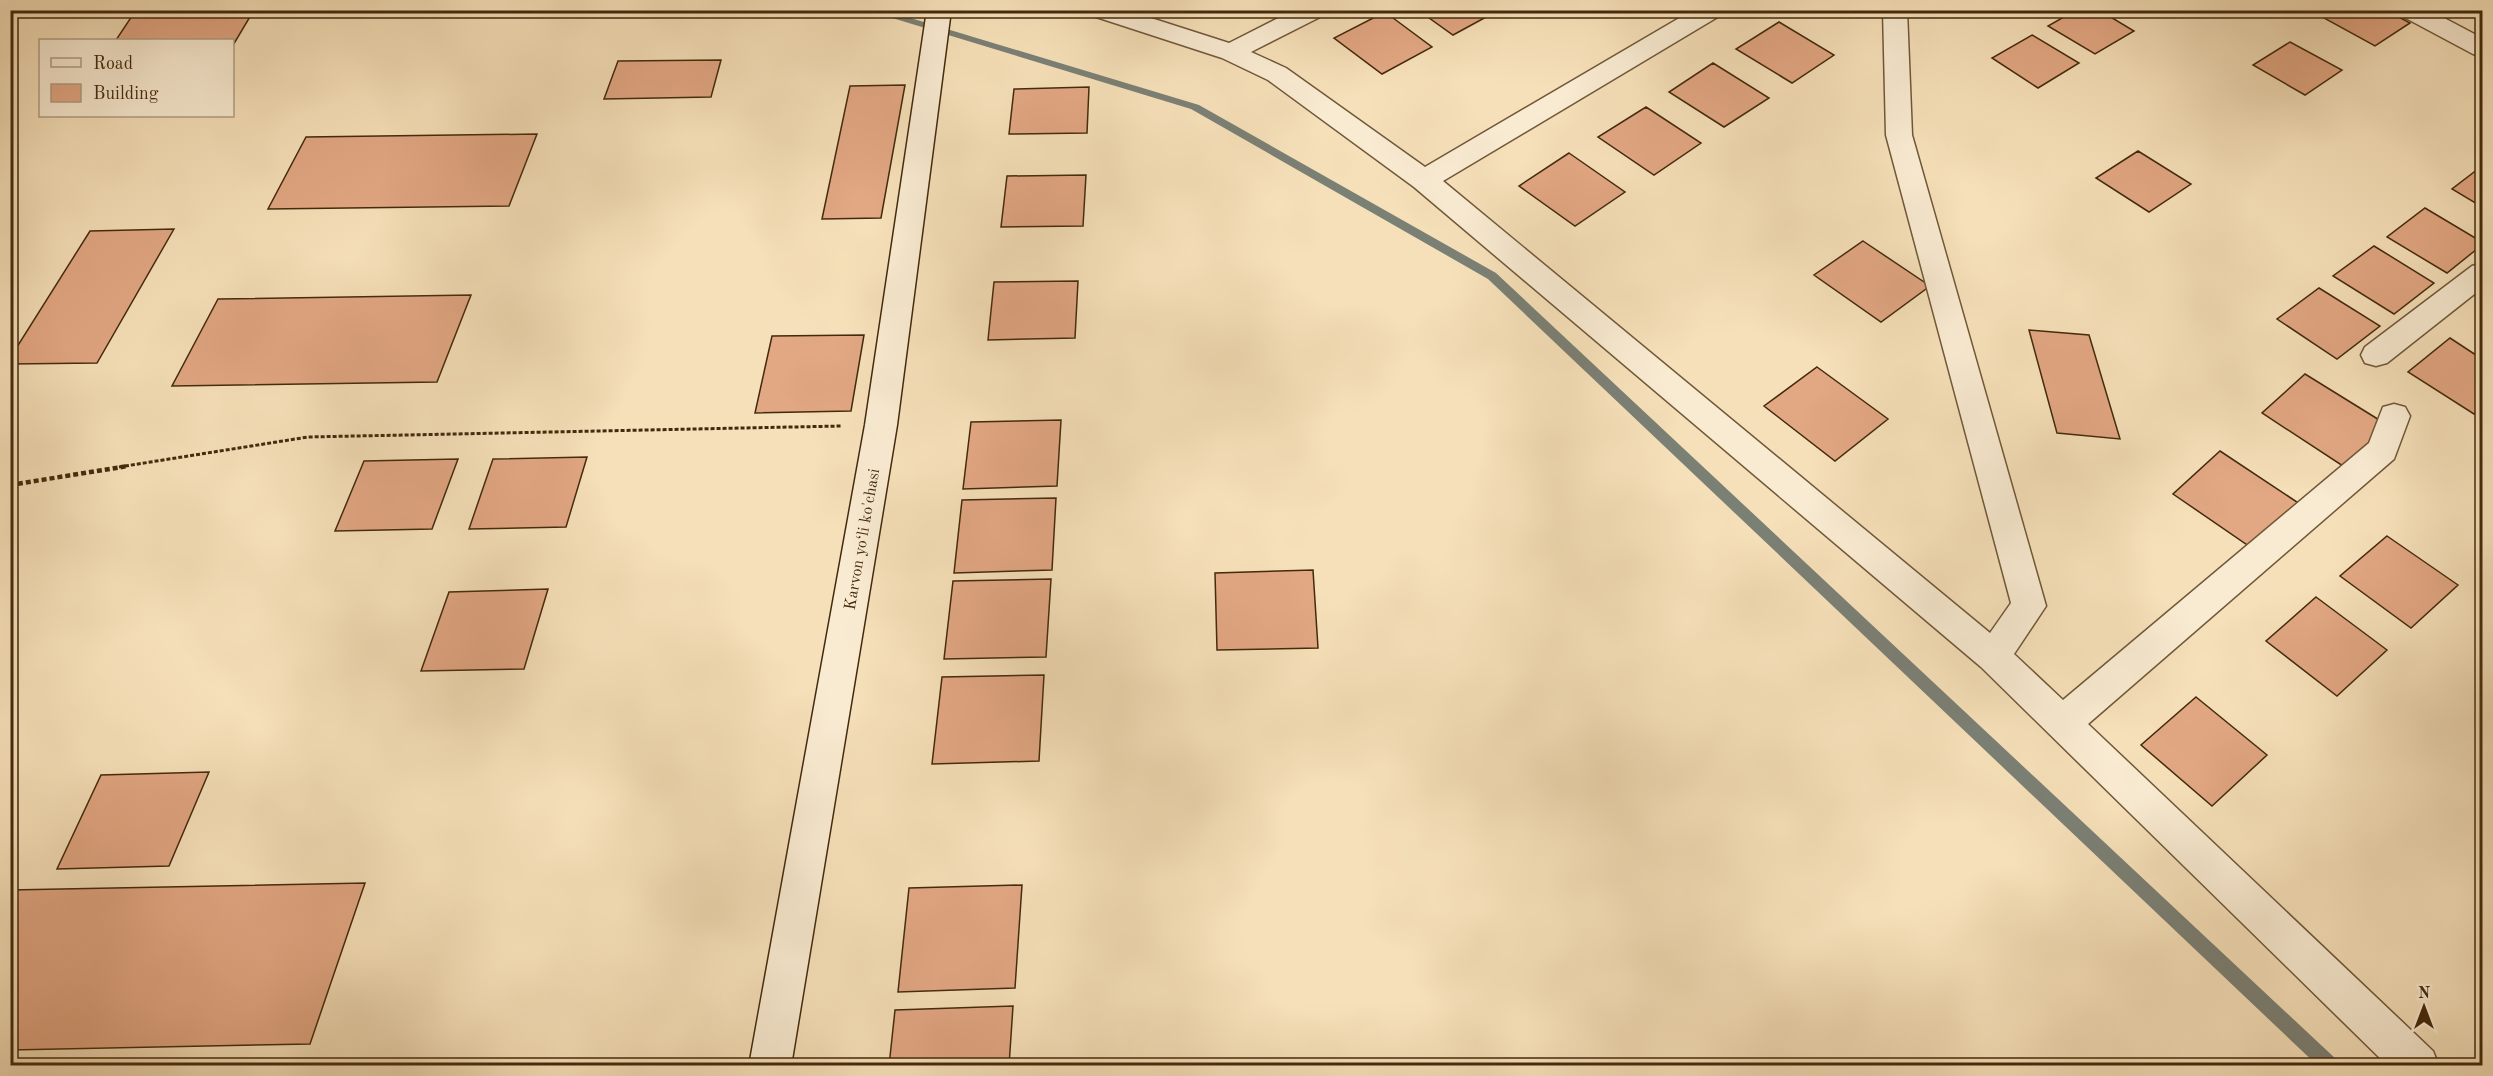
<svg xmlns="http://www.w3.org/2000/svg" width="2493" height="1076" font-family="'Old Standard TT',serif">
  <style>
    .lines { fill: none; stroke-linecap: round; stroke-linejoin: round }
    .stream { fill: #7b8075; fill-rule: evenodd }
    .building { fill: #e2a783; stroke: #432a0d; stroke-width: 1.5 }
    .street-casing { stroke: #705838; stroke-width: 3 }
    .secondary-casing { stroke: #432a0d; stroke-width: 3 }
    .path-far1 { stroke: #432a0d; stroke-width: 3; stroke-dasharray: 4 2; stroke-linecap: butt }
    .path { stroke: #432a0d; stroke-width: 4.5; stroke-dasharray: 5 3; stroke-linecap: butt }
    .street { fill: #f9ebd2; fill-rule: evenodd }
    .secondary { fill: #f9ebd2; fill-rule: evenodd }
    .labels { text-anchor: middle; stroke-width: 5; stroke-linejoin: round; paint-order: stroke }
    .street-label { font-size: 16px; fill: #432a0d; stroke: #f9ebd2 }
  </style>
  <rect width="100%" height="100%" fill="#f6e0b9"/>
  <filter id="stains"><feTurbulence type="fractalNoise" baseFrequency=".00333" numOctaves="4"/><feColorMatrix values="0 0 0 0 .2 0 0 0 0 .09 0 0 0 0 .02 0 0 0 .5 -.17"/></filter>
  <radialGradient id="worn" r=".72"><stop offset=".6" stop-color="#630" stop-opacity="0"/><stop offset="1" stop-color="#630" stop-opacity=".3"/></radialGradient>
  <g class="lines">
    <path class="stream" d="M866 10H884L1199 105 1496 273 2337 1060 2339 1066H2318L1488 279 1191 109Z"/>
  </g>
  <path class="building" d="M136 10H254L232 47V40H116Z
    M1418 10H1499L1453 35Z
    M2076 10H2099L2134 31 2095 54 2048 26Z
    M2336 10H2386L2410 23 2375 46 2324 18Z
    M1385 12 1432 47 1382 74 1334 38Z
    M1779 22 1834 55 1792 83 1736 49Z
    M2032 35 2079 63 2038 88 1992 58Z
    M2290 42 2342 70 2305 95 2253 65Z
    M721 60 711 97 604 99 618 61Z
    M1713 63 1769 98 1724 127 1669 92Z
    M905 85 881 218 822 219 850 86Z
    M1089 87 1087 133 1009 134 1014 89Z
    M1646 107 1701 143 1654 175 1598 137Z
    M537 134 509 206 268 209 306 137Z
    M2138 151 2191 184 2149 212 2096 178Z
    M1569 153 1625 192 1575 226 1519 186Z
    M2482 166V207L2452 189Z
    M1086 175 1083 226 1001 227 1007 176Z
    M2425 208 2482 242V245L2447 273 2387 237Z
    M174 229 97 363 10 364V358L90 231Z
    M1863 241 1930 286 1881 322 1814 275Z
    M2374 246 2434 283 2394 314 2333 276Z
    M1078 281 1075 338 988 340 994 282Z
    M2319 288 2380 326 2337 359 2277 319Z
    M471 295 437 382 172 386 218 299Z
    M2029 330 2089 335 2120 439 2057 433Z
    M864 335 851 411 755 413 772 336Z
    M2450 338 2482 359V407L2474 414 2408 372Z
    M1817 367 1888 419 1835 461 1764 406Z
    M2305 374 2389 426 2346 468 2262 413Z
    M1061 420 1057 486 963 489 971 422Z
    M2220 451 2306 508 2259 553 2173 494Z
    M587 457 566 527 469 529 493 459Z
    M458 459 432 529 335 531 364 461Z
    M1056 498 1052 570 954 573 962 500Z
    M2387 536 2458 585 2411 628 2340 576Z
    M1313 570 1318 648 1217 650 1215 573Z
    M1051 579 1046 657 944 659 953 581Z
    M548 589 524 669 421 671 449 592Z
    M2316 597 2387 650 2337 696 2266 641Z
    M1044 675 1039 761 932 764 942 677Z
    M2196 697 2267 755 2212 806 2141 745Z
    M209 772 169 866 57 869 101 775Z
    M365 883 310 1044 10 1050V890Z
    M1022 885 1015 988 898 992 909 888Z
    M1013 1006 1009 1066H889L895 1010Z
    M305 1063 304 1066H208Z"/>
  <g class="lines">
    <defs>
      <path id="street" d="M1087 10H1126L1229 43 1294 10H1327L1324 15 1251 52 1286 68 1425 167 1693 10H1724L1721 15 1443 181 1990 633 2011 603 1886 135 1883 10H1907L1912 135 2046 606 2014 654 2063 700 2369 443 2383 407 2394 404 2405 407 2410 416 2394 459 2088 724 2433 1051 2439 1066H2388L1981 667 1414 187 1268 80 1222 58 1090 15Z
        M2397 10H2429L2482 38V56L2473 54 2400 15Z
        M2482 263V288L2387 363 2376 366 2365 363 2361 355 2365 347 2472 266Z"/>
      <path id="secondary" d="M927 10H951L897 425 791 1066H749L865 425Z"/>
    </defs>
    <use href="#street" class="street-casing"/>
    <use href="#secondary" class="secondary-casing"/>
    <path class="path-far1" d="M119 467 308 437 841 426"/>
    <path class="path" d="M10 485 128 466"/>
    <use href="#street" class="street"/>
    <use href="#secondary" class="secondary"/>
  </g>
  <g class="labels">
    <g class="street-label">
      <text transform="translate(861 539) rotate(-80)" y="6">Karvon yo‘li ko'chasi</text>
    </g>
  </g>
  <rect width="2493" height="1076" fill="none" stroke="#f6e0b9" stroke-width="36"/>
  <rect x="12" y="12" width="2469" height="1052" fill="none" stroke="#432a0d" stroke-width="3"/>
  <rect x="18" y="18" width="2457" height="1040" fill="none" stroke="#432a0d" stroke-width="1.5"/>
  <rect x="39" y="39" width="195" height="78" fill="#f9ebd2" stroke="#b09e83" stroke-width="1.5"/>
  <rect x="51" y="58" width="30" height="9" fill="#f9ebd2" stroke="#b09e83" stroke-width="1.5"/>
  <text x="93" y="69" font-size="18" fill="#432a0d">Road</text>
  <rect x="51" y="84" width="30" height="18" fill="#e2a783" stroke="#b09e83" stroke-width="1.5"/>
  <text x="93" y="99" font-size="18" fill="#432a0d">Building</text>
  <g transform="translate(2424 1007)" stroke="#f9ebd2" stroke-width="4.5" paint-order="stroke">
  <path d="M0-4.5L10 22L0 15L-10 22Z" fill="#432a0d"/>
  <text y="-9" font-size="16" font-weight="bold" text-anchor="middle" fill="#432a0d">N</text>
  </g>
  <rect width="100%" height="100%" filter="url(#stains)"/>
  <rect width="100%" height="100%" fill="url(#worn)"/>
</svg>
